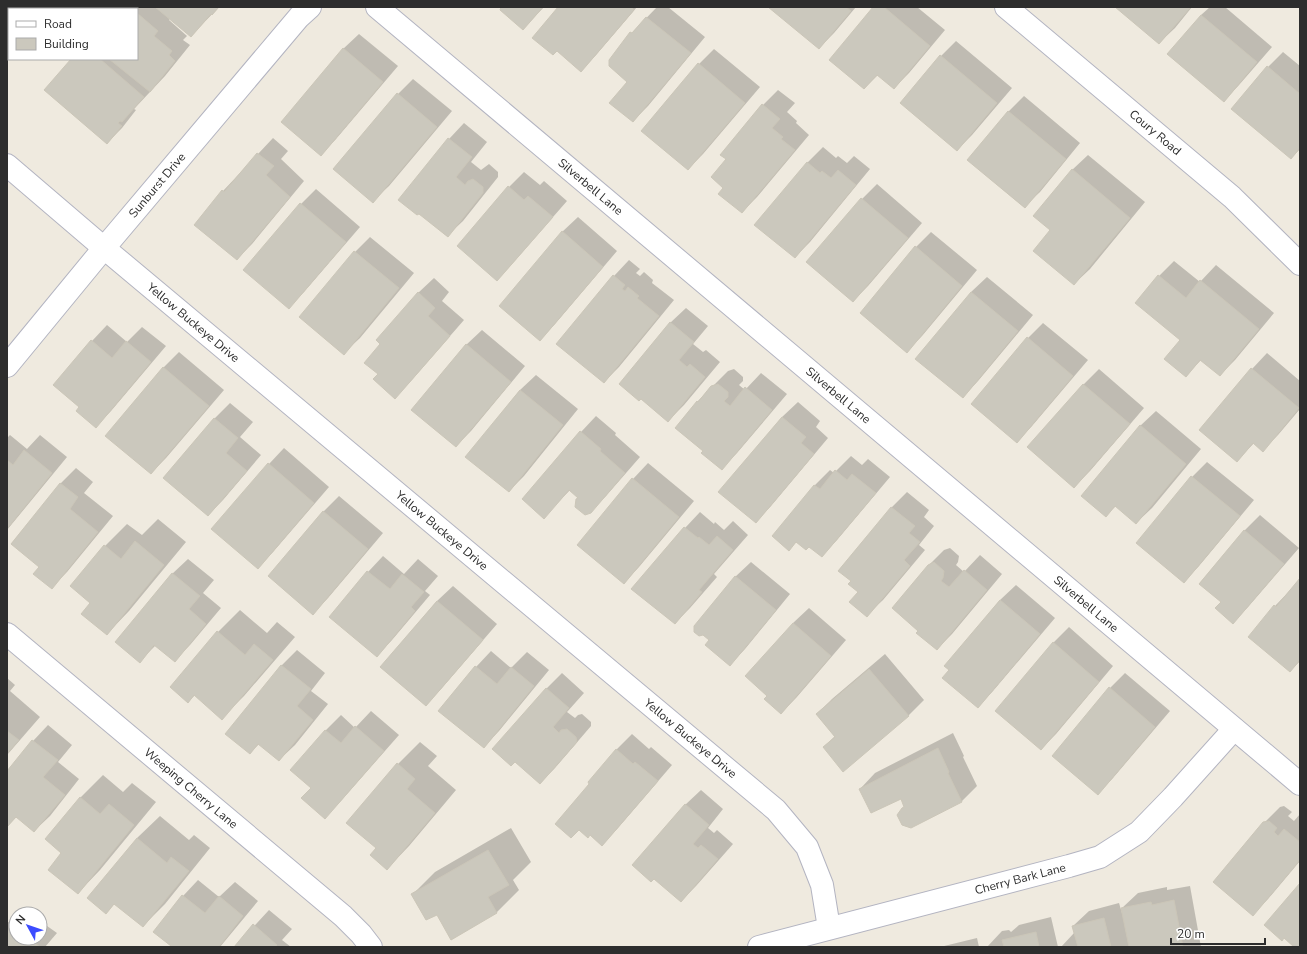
<svg xmlns="http://www.w3.org/2000/svg" width="1307" height="954" font-family="'Nunito Sans',sans-serif">
  <style>
    .shadow { fill: #0003 }
    .building { fill: #cbc8bd; stroke: #cbc6b8 }
    .lines { fill: none; stroke-linecap: round; stroke-linejoin: round }
    .minor-casing { stroke: #b3b4c1; stroke-width: 24 }
    .minor { stroke: #fff; stroke-width: 22 }
    .labels { text-anchor: middle; stroke-width: 3.5; stroke-linejoin: round; paint-order: stroke }
    .street-label { font-size: 12px; fill: #2d2d2d; stroke: #fff }
  </style>
  <rect width="100%" height="100%" fill="#efeadf"/>
  <path class="shadow" d="M95 7H219L191 36 170 18 169 20 187 36 183 40 190 45 165 76 134 109 136 110 122 128 107 143 72 59H137V9H97Z
    M503 7H544L523 29Z
    M559 7H637L596 55 581 71 557 50Z
    M657 7H668L705 37 648 106 633 121 623 42Z
    M770 7H856L834 33 819 48Z
    M875 7H917L945 30 909 73 894 88 878 75 864 88Z
    M1117 7H1192L1175 28 1159 43Z
    M1210 7H1225L1272 47 1239 85 1224 101 1201 15Z
    M359 34 398 66 336 139 321 155 343 49Z
    M956 41 1012 88 972 135 957 150 941 56Z
    M714 49 760 87 703 154 688 169 699 64Z
    M1283 52 1300 66V149L1291 158 1268 67Z
    M413 79 452 111 389 186 373 201 398 94Z
    M778 90 795 103 787 112 797 121 796 123 809 135 757 197 742 212 725 187 727 159 763 105Z
    M1024 96 1080 143 1040 192 1024 207 968 160 1009 111Z
    M464 123 487 142 471 162 481 170 489 164 498 172V177L463 221 447 236 419 213 400 200 449 139Z
    M273 138 288 151 281 159 304 181 252 244 237 259 195 225 223 191Z
    M823 147 836 158 838 156 847 163 854 156 870 169 810 242 795 257 756 225 808 162Z
    M1088 155 1145 202 1090 269 1074 284 1051 230 1072 170Z
    M524 172 540 185 544 181 567 201 512 264 497 280 509 187Z
    M877 184 922 223 868 286 853 301 862 199Z
    M316 189 360 227 304 292 289 307 301 204Z
    M578 217 617 251 555 324 540 340 562 232Z
    M931 232 977 270 922 336 907 351 916 247Z
    M370 237 414 273 360 338 344 353 355 252Z
    M629 260 640 269 636 273 640 276 644 272 653 280 652 283 674 300 619 367 604 382 614 276Z
    M1174 261 1200 282 1216 265 1274 313 1235 360 1220 375 1201 360 1186 376 1181 340 1159 276Z
    M987 277 1033 315 978 381 963 397 971 292Z
    M434 278 449 292 442 301 464 320 410 382 395 397 382 344 418 293Z
    M686 308 708 326 693 344 703 352 706 350 720 362 684 405 668 421 641 398 670 323Z
    M1043 323 1088 360 1032 426 1017 442 1028 338Z
    M107 325 127 342 142 327 166 346 111 411 96 426 80 407 54 385 92 341Z
    M482 330 525 366 471 431 456 446 466 345Z
    M179 352 224 390 166 458 151 473 163 368Z
    M1267 353 1300 381V409L1278 435 1263 450 1254 443 1237 461 1201 430 1252 369Z
    M734 369 743 377V381L739 385 745 390 761 373 787 394 737 453 721 469 704 451 676 428 698 401 728 371Z
    M1099 369 1144 408 1090 471 1074 487 1029 447 1084 384Z
    M536 375 578 409 524 476 509 491 467 456 520 390Z
    M798 402 820 421 816 427 828 438 771 506 756 522 720 492 782 417Z
    M230 403 253 422 240 437 261 455 223 500 208 515 164 478 215 418Z
    M1156 411 1201 449 1152 508 1136 523 1116 506 1106 515 1140 426Z
    M596 416 616 433 615 435 640 457 606 496 590 512 579 497 570 490 544 517 523 499 581 432Z
    M10 435 27 449 40 435 67 457 7 530V438Z
    M284 448 329 487 273 552 258 568 269 464Z
    M851 456 862 465 868 459 890 477 837 540 822 556 810 546 797 541 789 549 773 536 815 485 830 470 834 473Z
    M1207 462 1254 500 1199 566 1184 582 1192 477Z
    M648 463 694 501 639 567 624 583 579 545 633 479Z
    M76 468 93 482 84 493 113 516 67 572 52 587 41 567 12 543 61 483Z
    M907 492 929 510 924 517 934 526 919 545 925 550 883 600 867 615 859 592 852 581 839 570 892 507Z
    M339 496 383 533 328 598 313 613 269 576 324 511Z
    M700 512 714 524 715 522 724 530 733 521 748 535 714 574 717 577 690 608 675 623 685 528Z
    M1260 515 1299 548 1248 607 1233 623 1222 602 1200 583 1245 530Z
    M158 519 186 542 129 611 107 634 92 603 105 546 127 524 142 535Z
    M950 548 959 556 958 562 956 565 964 572 980 555 1002 574 952 634 937 649 928 566 944 550Z
    M383 556 404 574 418 559 438 576 425 591 430 595 392 640 377 656 368 572Z
    M188 559 214 580 203 593 221 608 190 645 175 660 156 645 140 661 172 574Z
    M751 562 790 594 745 649 730 665 711 640 735 577Z
    M1300 580V661L1290 671 1249 637 1275 606Z
    M1016 585 1055 618 993 691 978 707 950 670 946 666 1000 600Z
    M453 586 497 624 441 689 426 705 381 667 437 601Z
    M809 608 846 640 796 698 781 713 769 696 793 623Z
    M240 610 267 633 277 622 295 637 244 696 222 718 195 695 188 702 218 632Z
    M1069 627 1113 666 1056 734 1041 749 996 711 1054 642Z
    M297 650 325 673 311 691 328 704 295 745 279 760 259 744 250 753 227 734 282 665Z
    M491 651 511 668 527 652 549 670 499 731 484 747 440 711 476 667Z
    M885 654 924 700 908 716 824 747 835 736 817 714 832 699Z
    M562 673 584 693 567 712 575 718 578 715 582 714 591 722V726L555 768 540 783 515 761 493 749 547 688Z
    M1125 673 1170 711 1113 778 1098 794 1110 688Z
    M7 678 15 685 10 691 40 717 7 755Z
    M371 711 399 735 340 802 325 817 312 788 292 770 326 730 341 715 355 728Z
    M48 725 72 745 58 762 79 779 50 816 34 831 17 816 7 826V772L33 741Z
    M953 733 964 756 963 757 977 786 962 801 911 827 905 806 901 798 860 789 875 773Z
    M632 734 649 749 651 747 672 765 617 829 602 845 590 834 580 829 591 784 589 782 617 749Z
    M420 742 437 756 428 766 456 790 409 846 387 869 377 848 398 764Z
    M103 775 123 792 132 783 156 802 100 870 78 893 63 852 80 798Z
    M701 790 723 809 708 828 714 833 717 830 733 844 696 886 681 901 685 805Z
    M1284 806 1292 812 1288 816 1294 821 1300 814V861L1268 899 1253 914 1264 823 1280 807Z
    M160 816 189 840 194 835 210 848 165 904 143 926 115 903 106 913 137 838Z
    M511 828 531 862 513 880 519 890 497 912 452 939 437 913 412 895 435 872Z
    M198 880 219 897 235 882 258 901 220 947H171L183 896Z
    M1190 886 1201 947H1061L1074 933 1073 926 1089 911 1119 903 1122 913H1123L1122 908 1138 893 1167 887V890Z
    M269 910 292 929 282 940 291 947H235Z
    M1051 917 1058 947H987L1002 931 1009 930 1011 932 1019 925Z
    M7 921 14 926 16 924V938H40V921L57 933 45 947H7Z
    M977 938 979 947H940Z"/>
  <path class="building" d="M93 7H130L132 9H96Z
    M155 7H219L212 15 211 14 191 37Z
    M501 7H543L523 30 500 10Z
    M558 7H631L634 10 581 72 557 51 553 55 532 38Z
    M768 7H846L851 11 819 49Z
    M873 7H884L930 46 894 89 877 75 864 89 829 60Z
    M1115 7H1191L1159 44Z
    M137 13 158 31 154 36 172 51 169 55 175 61 150 92 109 59H137Z
    M1201 15 1257 62 1224 102 1167 54Z
    M646 17 691 53 633 122 609 103 627 82 609 66V60L630 32 632 33Z
    M343 48 383 82 321 156 281 122Z
    M940 55 997 103 957 151 900 103Z
    M71 59H100L144 97 122 122 120 121 118 123 122 126 107 144 44 90Z
    M698 63 745 103 688 170 641 131Z
    M1267 66 1300 94V148L1291 159 1231 109Z
    M397 93 437 127 373 203 333 169Z
    M762 104 780 119 772 128 783 137 781 139 795 150 742 213 718 194 723 188 711 177 726 159 720 155Z
    M1008 111 1066 159 1025 208 967 160Z
    M448 138 472 157 456 177 465 185 468 181 473 179 483 187V193L448 237 419 214 417 215 398 200Z
    M257 153 274 166 266 175 290 197 237 260 194 225 222 190 224 192Z
    M807 162 820 173 822 171 831 178 838 170 856 185 795 258 754 225Z
    M1072 169 1130 218 1074 285 1033 251 1050 230 1033 216Z
    M508 186 524 200 528 196 553 217 497 281 457 246Z
    M861 198 908 238 853 302 806 262Z
    M300 203 346 242 289 309 243 270Z
    M562 231 603 267 540 341 499 306Z
    M915 246 962 286 907 353 860 313Z
    M354 251 399 288 344 355 299 317Z
    M613 275 625 285 622 289 625 291 628 287 639 296 637 298 659 316 604 383 556 344Z
    M1158 275 1186 298 1200 280 1259 329 1220 376 1200 360 1186 377 1164 359 1180 340 1135 303Z
    M418 292 435 308 428 316 450 336 395 399 373 379 378 374 364 363 380 344 376 340Z
    M971 292 1018 331 963 398 915 359Z
    M670 322 694 342 679 360 687 367 690 364 705 377 668 422 641 399 639 401 619 384Z
    M1027 337 1073 376 1017 443 971 404Z
    M91 340 112 358 126 341 151 362 96 428 76 411 79 407 53 385Z
    M466 344 511 382 456 447 411 410Z
    M163 367 209 406 151 474 105 436Z
    M1251 368 1299 408 1263 452 1253 443 1237 462 1199 430Z
    M718 384 728 392V397L724 401 730 406 745 387 772 410 722 470 701 453 703 451 675 428 697 401 698 402 711 386Z
    M1083 384 1130 424 1074 488 1027 447Z
    M520 390 563 425 509 492 465 457Z
    M782 417 806 437 801 443 814 454 756 523 718 492Z
    M214 418 238 438 226 453 247 471 208 516 163 478Z
    M1140 425 1186 464 1136 524 1115 506 1106 517 1081 496Z
    M580 431 601 449 600 451 625 473 591 513 585 515 575 507 576 499 578 498 569 490 544 519 522 499Z
    M24 450 52 473 7 529V460L13 465Z
    M268 463 314 503 258 569 211 529Z
    M835 470 847 480 852 474 876 493 822 557 809 547 806 550 796 542 789 551 772 536 814 485 820 489Z
    M1191 476 1240 516 1184 583 1136 543Z
    M632 478 679 517 624 584 577 545Z
    M60 483 78 497 70 509 98 532 52 589 33 574 39 567 11 544Z
    M891 507 915 526 909 533 920 542 904 560 910 566 867 617 849 602 858 592 848 584 851 581 838 571Z
    M323 511 368 549 313 615 268 576Z
    M684 527 698 538 699 537 709 545 717 536 733 550 699 590 702 592 675 624 631 589Z
    M1244 530 1284 564 1233 624 1215 608 1221 602 1199 584Z
    M135 541 164 565 107 635 81 614 90 603 70 586 104 545 121 559Z
    M934 562 944 571 943 578 941 581 949 587 964 570 987 590 937 650 916 633 918 631 892 608 928 565Z
    M367 571 390 589 402 574 424 592 411 607 415 611 377 657 329 617Z
    M172 573 200 596 189 609 206 624 175 662 154 645 140 663 115 642Z
    M735 576 776 610 730 666 705 645 709 640 703 635 699 636 694 632V626Z
    M1300 578V660L1290 672 1248 637 1274 605 1276 607Z
    M1000 600 1040 634 978 708 942 678 949 670 944 666Z
    M437 601 483 640 426 706 380 667Z
    M793 623 831 656 781 714 764 699 767 696 745 676Z
    M217 631 245 655 254 644 273 660 222 720 194 695 188 703 170 687Z
    M1053 642 1099 682 1041 750 995 711Z
    M281 665 311 689 297 706 313 720 279 761 258 744 250 754 225 734Z
    M475 666 497 684 511 667 534 686 484 748 438 711Z
    M869 669 909 716 843 772 823 747 835 737 816 714Z
    M1109 687 1155 727 1098 795 1052 756Z
    M546 688 569 708 553 727 559 733 561 730 567 729 576 737 577 742 540 784 515 762 511 766 492 749Z
    M355 726 384 751 325 819 301 798 311 788 290 770 325 730 341 743Z
    M7 731 19 740 7 754Z
    M32 740 58 760 43 777 65 795 34 832 16 817 7 827V771Z
    M938 748 949 772 948 773 962 802 911 828 902 825 897 815 902 808 904 807 901 799 871 813 859 789Z
    M616 749 633 764 635 762 658 781 602 846 590 835 588 838 579 830 571 838 555 824 589 784 588 782Z
    M397 763 415 779 407 789 435 813 387 870 370 855 376 848 346 823Z
    M80 797 100 814 109 804 134 825 78 894 48 870 61 853 45 839Z
    M685 804 709 825 693 844 698 848 701 845 718 859 681 902 654 879 651 882 632 865Z
    M1269 821 1277 828 1274 832 1278 836 1284 829 1300 842V860L1253 916 1213 882 1263 822Z
    M137 838 167 863 171 857 189 871 143 927 114 904 106 914 87 898Z
    M488 850 509 885 488 897 497 913 451 940 437 915 426 920 411 894Z
    M1300 883V947H1294L1284 938 1282 941 1264 925Z
    M182 895 205 913 219 896 243 916 219 947H170L171 946 153 932Z
    M1174 900 1183 947H1129L1121 908 1151 902 1152 905Z
    M1104 918 1111 947H1078L1072 926Z
    M253 924 277 945 275 947H234Z
    M12 926 16 929V938H28L40 947H7V932Z
    M1036 932 1039 947H1004L1002 940Z"/>
  <g class="lines">
    <defs>
      <g id="minor">
        <path id="s1" d="M377 7 1300 784"/>
        <path id="s2" d="M1006 7 1232 197 1300 264"/>
        <path d="M23 9 25 7"/>
        <path d="M7 29 9 26"/>
        <path id="s3" d="M7 165 104 248 776 810 807 847 822 885 829 928"/>
        <path id="s4" d="M7 366 104 248 299 17 310 7"/>
        <path id="s5" d="M7 634 343 916 361 934 371 947"/>
        <path id="s6" d="M759 947 1069 866 1100 857 1139 832 1173 797 1234 729"/>
      </g>
    </defs>
    <use href="#minor" class="minor-casing"/>
    <use href="#minor" class="minor"/>
  </g>
  <g class="labels">
    <g class="street-label">
      <text dy="4" stroke="none"><textPath href="#s2" startOffset="195">Coury Road</textPath></text>
      <text dy="4" stroke="none"><textPath href="#s4" startOffset="235">Sunburst Drive</textPath></text>
      <text dy="4" stroke="none"><textPath href="#s1" startOffset="279">Silverbell Lane</textPath></text>
      <text dy="4" stroke="none"><textPath href="#s3" startOffset="244">Yellow Buckeye Drive</textPath></text>
      <text dy="4" stroke="none"><textPath href="#s1" startOffset="603">Silverbell Lane</textPath></text>
      <text dy="4" stroke="none"><textPath href="#s3" startOffset="568">Yellow Buckeye Drive</textPath></text>
      <text dy="4" stroke="none"><textPath href="#s1" startOffset="927">Silverbell Lane</textPath></text>
      <text dy="4" stroke="none"><textPath href="#s3" startOffset="892">Yellow Buckeye Drive</textPath></text>
      <text dy="4" stroke="none"><textPath href="#s5" startOffset="240">Weeping Cherry Lane</textPath></text>
      <text dy="4" stroke="none"><textPath href="#s6" startOffset="270">Cherry Bark Lane</textPath></text>
    </g>
  </g>
  <rect width="1307" height="954" fill="none" stroke="#2d2d2d" stroke-width="16"/>
  <rect x="8" y="8" width="130" height="52" fill="#ffffff" stroke="#ababab"/>
  <rect x="16" y="21" width="20" height="6" fill="#ffffff" stroke="#ababab"/>
  <text x="44" y="28" font-size="12" fill="#2d2d2d">Road</text>
  <rect x="16" y="38" width="20" height="12" fill="#cbc8bd" stroke="#ababab"/>
  <text x="44" y="48" font-size="12" fill="#2d2d2d">Building</text>
  <g transform="translate(28 926) rotate(310)"><circle r="19" fill="#ffffff" stroke="#ababab"/>
  <path d="M0-3L7 15L0 10L-7 15Z" fill="#3c4cff"/>
  <text y="-6" font-size="11" font-weight="bold" text-anchor="middle" fill="#2d2d2d">N</text>
  </g>
  <path d="M1171 938v6h94v-6" fill="none" stroke="#2d2d2d" stroke-width="2"/>
  <text x="1177" y="938" font-size="12" fill="#2d2d2d" stroke="#ffffff" stroke-width="3" paint-order="stroke">20 m</text>
</svg>
